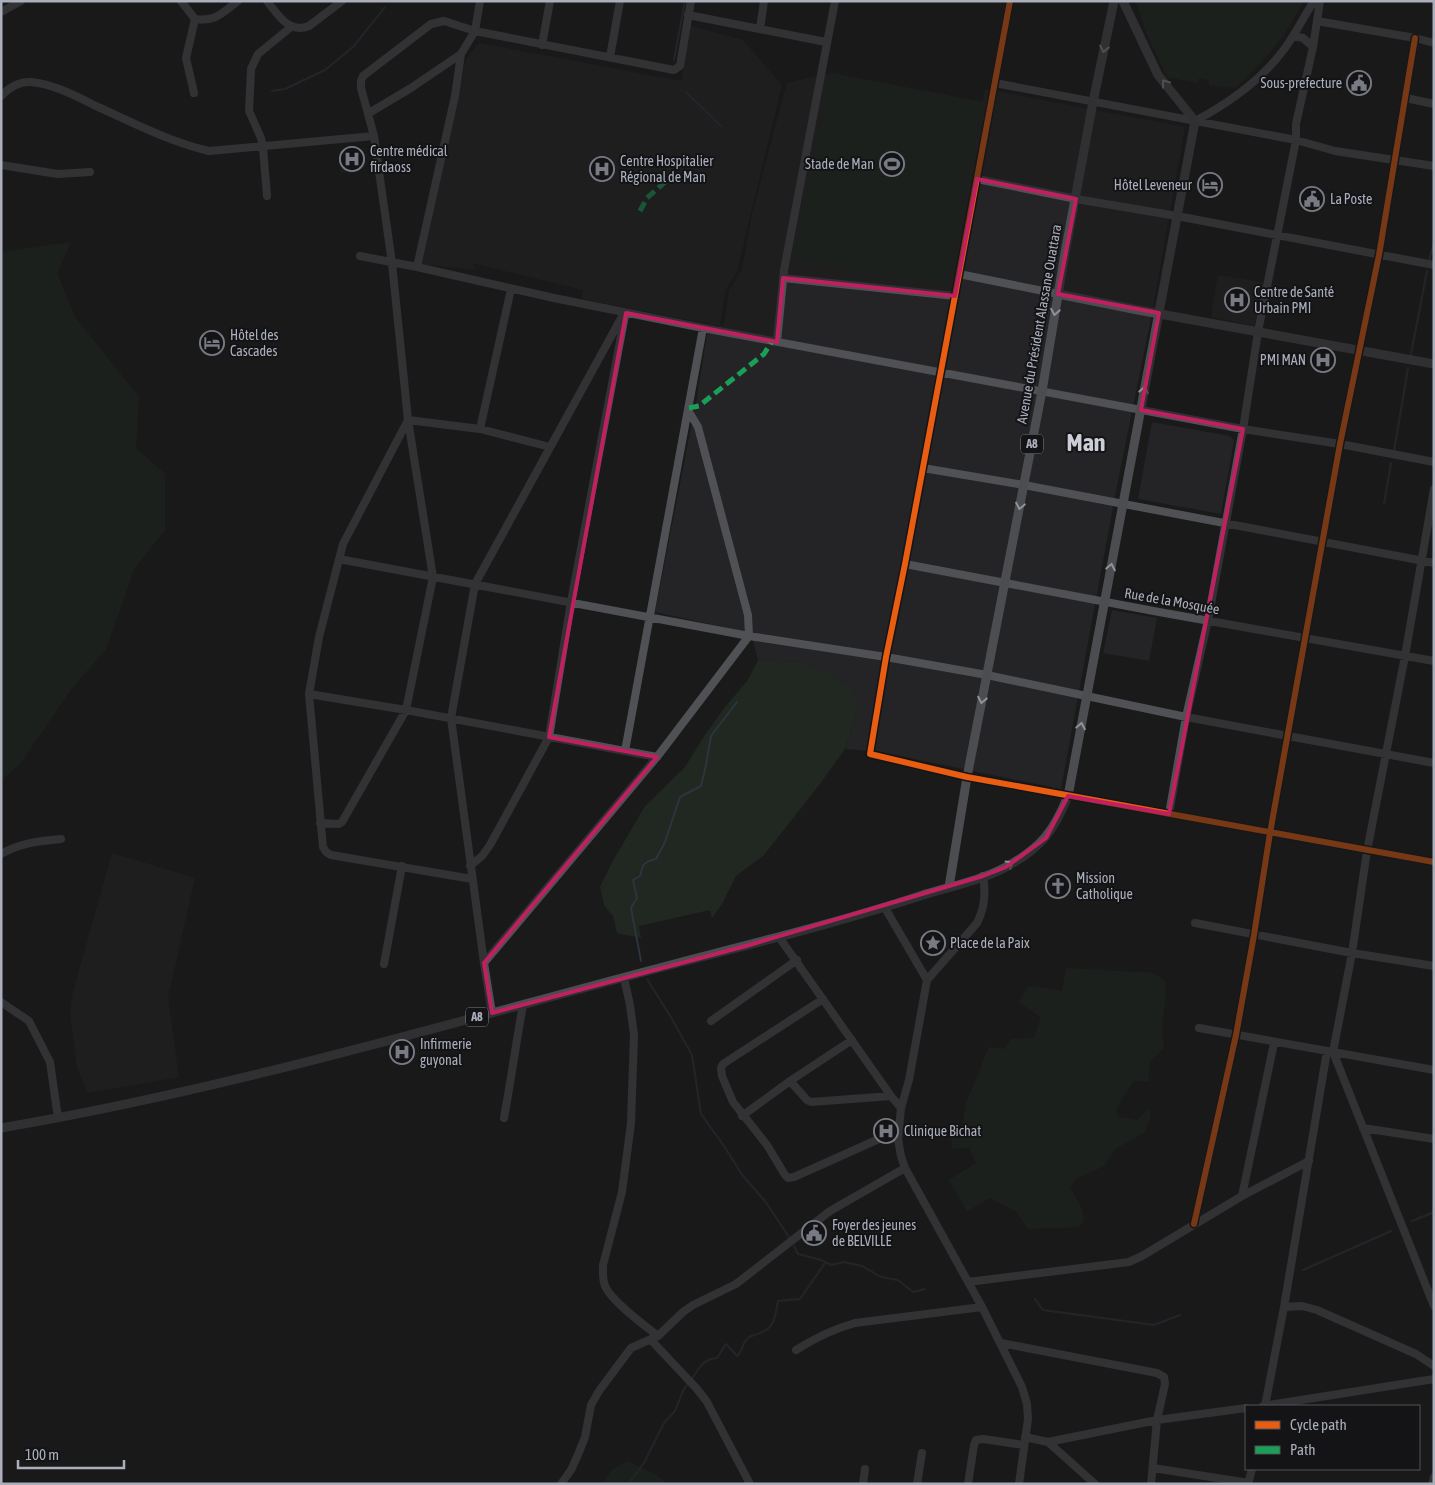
<svg xmlns="http://www.w3.org/2000/svg" width="1435" height="1485" font-family="'Asap Condensed',sans-serif">
  <style>
    .built { fill: #242427 }
    .green { fill: #202821 }
    .lines { fill: none; stroke-linecap: round; stroke-linejoin: round }
    .stream { stroke: #2c343d; stroke-width: 2 }
    .minor { stroke: #505155; stroke-width: 8 }
    .major { stroke: #4c4d50; stroke-width: 9 }
    .quiet { stroke: #1a9f57; stroke-width: 5; stroke-dasharray: 10 5; stroke-linecap: butt }
    .cycleway-casing { stroke: #141417; stroke-width: 9 }
    .cycleway { stroke: #e95d12; stroke-width: 6 }
    .oneway { stroke: #8e929c }
    .marked { fill: none; stroke: #c12060; stroke-width: 4; stroke-linejoin: round }
    .labels { text-anchor: middle; stroke-width: 4; stroke-linejoin: round; paint-order: stroke }
    .shield { fill: #141417; stroke: #7e808a; stroke-width: 1 }
    .shield-label { font-size: 12px; font-weight: bold; fill: #abafbc }
    .poi-label { font-size: 14px; fill: #abafbc; stroke: #141417; text-anchor: start }
    .street-label { font-size: 14px; fill: #abafbc; stroke: #141417 }
    .town-label { font-size: 24px; font-weight: bold; fill: #ccced7; stroke: #141417 }
  </style>
  <rect width="100%" height="100%" fill="#1a1a1a"/>
  <path class="built" d="M691 26 743 40 782 85 737 271 725 291 720 326 582 299 583 290 472 263 476 270 422 264 466 59 479 43 681 81Z
    M831 73 794 258 947 287 985 89 1185 127 1151 318 1115 496 1061 789 880 752 845 749 855 718 799 662 758 660 751 633 655 612 697 397 707 334 724 324 729 290 742 269 752 214 787 83Z
    M363 149 365 168 341 173 340 150Z
    M1218 275 1266 283 1254 326 1211 317Z
    M1152 422 1230 436 1234 441 1221 514 1138 499Z
    M1112 610 1157 618 1149 661 1103 653Z
    M112 853 195 878 168 997 179 1077 88 1093 77 1067 70 1013 73 992Z"/>
  <path class="green" d="M1136 1H1303C1286 37 1264 61 1235 88L1209 85V80L1199 78 1198 83 1167 77 1146 32Z
    M831 73 983 102 947 287 794 258Z
    M71 242 57 273 75 317 139 397 136 448 165 474V530L134 569 106 649 72 688 20 764 1 780V252Z
    M758 660 799 662 828 673 850 687 857 702 855 718 845 749 820 784 764 855 736 876 722 904 712 918 710 910 639 926 641 938 617 933 613 916 604 905 600 887 614 859 645 806 685 767 706 733 725 707 748 680Z
    M1066 968 1153 973 1165 981 1166 993 1162 1026 1164 1048 1150 1062 1148 1081H1133L1116 1109 1118 1117 1137 1120 1150 1108V1120L1145 1132 1115 1149 1104 1166 1077 1178 1070 1187 1083 1211 1084 1221 1078 1227 1028 1229 1017 1212 990 1198 967 1211 949 1180 976 1163 969 1147 953 1149 950 1134 962 1128 967 1101 989 1047 1004 1049 1011 1039 1034 1038 1041 1017 1019 1002 1028 986 1062 991Z
    M627 1461 651 1472 664 1481V1484H603L612 1470Z"/>
  <g class="lines">
    <path class="stream" d="M674 60 685 1
      M272 91 285 89 325 70 353 47 385 7
      M686 92 721 126
      M1429 260 1434 243
      M1411 354 1427 271
      M1394 451 1408 368
      M1384 504 1391 463
      M641 961 631 908 637 898 633 880 640 876 643 865 649 861 656 859 665 842 680 797 701 786 706 765 711 736 737 702
      M647 979 672 1019 692 1055 701 1114 724 1146 743 1176 765 1201 789 1237
      M1412 1221 1434 1212
      M794 1246 798 1254 821 1260 831 1265 844 1262 862 1266 881 1277 898 1280 913 1292 925 1289
      M1303 1270 1391 1231
      M1035 1299 1043 1310 1154 1325 1180 1315
      M691 1380C699 1369 702 1359 717 1358L726 1344 737 1356C743 1351 742 1342 749 1337 752 1335 757 1335 760 1333 776 1327 775 1315 778 1301L800 1299 825 1263
      M628 1484 644 1463 664 1423 675 1411 683 1391 688 1383"/>
    <path class="minor" d="M181 1 195 19C216 22 222 13 238 1
      M267 1C278 15 289 34 309 26L342 1
      M1010 1 905 564 886 657 870 754 967 777 1434 862
      M1 12 21 1
      M688 15 826 42
      M1317 21 1415 38 1434 43
      M760 29 764 1
      M1293 36 1303 38 1313 47
      M542 45 550 1
      M610 57 620 1
      M995 83 1296 140 1335 151 1434 166
      M194 93 186 58 195 19
      M1 96C8 88 20 81 31 82 53 84 76 96 96 106 133 123 170 142 209 151L374 136
      M1406 98 1434 104
      M369 113 411 88 461 54 475 31 480 1
      M1195 121C1229 103 1262 80 1285 48 1296 33 1304 16 1314 1
      M1 165 58 174 90 172
      M977 179 1076 199 1177 216 1434 265
      M267 196 263 148 261 138 249 111 251 69 258 54 291 27
      M360 256 417 267 554 298 703 328 1243 429 1340 444 1434 462
      M417 267 455 96 461 54
      M959 274 1058 294
      M783 278 955 296
      M777 342 784 270 835 1
      M480 429 511 289
      M923 468 1024 485 1434 563
      M1434 489 1405 656 1367 851 1352 953 1333 1052 1434 1306
      M339 559 749 636 886 657 987 675 1186 717 1434 763
      M905 564 1159 612 1434 661
      M309 694 406 710 657 757
      M625 751 703 328
      M1169 814 1186 717 1208 620 1243 429 1258 332 1296 140V124L1313 47 1320 1
      M320 823 339 824 342 822 406 710 433 577 408 420 392 263 374 136 361 88V81L363 76 431 24 444 21 475 31 674 70 680 66 691 1
      M1 854C20 843 39 841 61 839
      M470 866 482 856 490 845 549 737 571 602 625 315
      M472 879 331 855 326 852 323 847 309 694 319 637 343 544 408 420 480 429 550 447
      M885 908 927 980 909 1080 901 1108 898 1139 901 1156 905 1168 982 1307 1022 1387 1027 1404 1028 1419 1019 1484
      M1195 923 1352 953 1434 966
      M779 937 891 1096 901 1108
      M484 963 657 757 749 636 748 615 698 427 688 410
      M384 964 402 866
      M624 978 630 1005 634 1035 631 1123 622 1192 603 1265C603 1272 602 1281 606 1288 613 1302 644 1325 658 1336
      M927 980 977 923C985 908 986 893 983 876
      M823 999 723 1064 721 1068 722 1076 733 1102 767 1145 785 1175 788 1178 794 1177 881 1138 890 1137 898 1139
      M1 1002 29 1021 50 1062 58 1118
      M492 1013 484 963 451 718 475 584 624 313
      M711 1021 797 960
      M1199 1028 1434 1070
      M790 1081 807 1100 811 1102 891 1096
      M742 1116 790 1081 852 1040
      M504 1118C511 1080 516 1043 523 1005
      M1363 1128 1434 1139
      M1242 1196 1274 1043
      M1194 1224 1236 1035 1254 935 1270 833 1340 444 1379 255 1415 38
      M968 1282 1129 1262 1142 1256 1242 1196 1309 1161
      M1284 1307 1302 1306 1317 1310 1416 1354 1434 1366
      M651 1340 697 1389 707 1402 750 1484
      M1001 1343 1157 1373 1164 1377 1165 1384 1157 1420 1151 1484
      M796 1350C815 1338 833 1329 855 1323L982 1307
      M1263 1406 1434 1379
      M1265 1406 1284 1307 1327 1051
      M1025 1437 1048 1442 1095 1484
      M1048 1442 1157 1420 1246 1408
      M1153 1468 1249 1483
      M561 1484 571 1470 577 1457 585 1437 591 1405 599 1391 631 1348 658 1336 683 1312 693 1305 736 1284 830 1211 905 1168
      M863 1484 865 1469
      M917 1484 922 1453
      M968 1484 974 1445 976 1440 983 1439 1024 1445
      M1248 1484 1252 1469
      M1432 1484 1434 1477"/>
    <path class="major" d="M1058 294 1138 310 1434 364
      M949 887 967 777 1042 391 1065 253 1093 102 1114 1
      M1 1128C231 1089 453 1022 678 963 759 942 840 922 920 896 948 887 980 881 1006 867 1041 848 1054 831 1068 796L1195 121 1158 75 1123 1"/>
    <path class="quiet" d="M640 211 647 198 673 175
      M689 408 699 406 764 354 772 341"/>
    <defs>
      <path id="cycleway" d="M1010 1 905 564 886 657 870 754 967 777 1434 862
        M1194 1224 1236 1035 1254 935 1270 833 1340 444 1379 255 1415 38"/>
    </defs>
    <use href="#cycleway" class="cycleway-casing"/>
    <use href="#cycleway" class="cycleway"/>
  </g>
  <defs><path id="oneway-chevron" d="M-2-3.5L2.5 0L-2 3.5" fill="none" stroke-width="1.6" stroke-linecap="round" stroke-linejoin="round" transform="scale(1.25)"/></defs>
  <g class="oneway">
    <use href="#oneway-chevron" transform="translate(1104 49) rotate(102)"/>
    <use href="#oneway-chevron" transform="translate(1165 83) rotate(-127)"/>
    <use href="#oneway-chevron" transform="translate(1055 312) rotate(100)"/>
    <use href="#oneway-chevron" transform="translate(1144 390) rotate(-79)"/>
    <use href="#oneway-chevron" transform="translate(1020 506) rotate(101)"/>
    <use href="#oneway-chevron" transform="translate(1111 567) rotate(-79)"/>
    <use href="#oneway-chevron" transform="translate(982 700) rotate(101)"/>
    <use href="#oneway-chevron" transform="translate(1081 726) rotate(-79)"/>
    <use href="#oneway-chevron" transform="translate(1010 864) rotate(-31)"/>
  </g>
  <path d="M0 0H1435V1485H0ZM977 179 1076 199 1058 294 1159 313 1141 410 1243 429 1169 814 1068 796 1046 838 1006 867 983 876 746 946 492 1013 484 963 657 757 549 737 626 313 777 342 783 278 955 296Z" fill="#1a1a1a" fill-opacity=".55" fill-rule="evenodd"/>
  <path class="marked" d="M977 179 1076 199 1058 294 1159 313 1141 410 1243 429 1169 814 1068 796 1046 838 1006 867 983 876 746 946 492 1013 484 963 657 757 549 737 626 313 777 342 783 278 955 296Z"/>
  <defs>
    <symbol id="civic-ring" viewBox="-11 -11 22 22"><circle r="9.5" fill="#141417" stroke="#787b83" stroke-width="1.5"/><path d="M-.6-6.5H3V-4.5H.6V-3L4-1V1h2V6H-6V1h2V-1L-.6-3ZM-1.2 2.5V6h2.4V2.5Z" fill="#787b83"/></symbol>
    <symbol id="hospital-ring" viewBox="-11 -11 22 22"><circle r="9.5" fill="#141417" stroke="#787b83" stroke-width="1.5"/><path d="M-5-5h3v3.5h4V-5h3V5h-3V1.5h-4V5h-3Z" fill="#787b83"/></symbol>
    <symbol id="stadium-ring" viewBox="-11 -11 22 22"><circle r="9.5" fill="#141417" stroke="#787b83" stroke-width="1.5"/><path d="M0-5a6.5 5 0 1 0 0 10a6.5 5 0 1 0 0-10ZM-3.5-1.8h7v3.6h-7Z" fill="#787b83"/></symbol>
    <symbol id="hotel-ring" viewBox="-11 -11 22 22"><circle r="9.5" fill="#141417" stroke="#787b83" stroke-width="1.5"/><path d="M-6-4.5h1.5V1H6V5H4.5V3h-9V5H-6ZM-4 0a1.8 1.8 0 1 1 3.6 0ZM.5 0V-2.5h3Q6-2.5 6 0Z" fill="#787b83"/></symbol>
    <symbol id="church-ring" viewBox="-11 -11 22 22"><circle r="9.5" fill="#141417" stroke="#787b83" stroke-width="1.5"/><path d="M-1.2-6h2.4v3.5h3.3v2.4h-3.3V6h-2.4V-.1h-3.3v-2.4h3.3Z" fill="#787b83"/></symbol>
    <symbol id="sight-ring" viewBox="-11 -11 22 22"><circle r="9.5" fill="#141417" stroke="#787b83" stroke-width="1.5"/><path d="M0-6L1.8-2.2L6-1.7L2.9 1.2L3.7 5.4L0 3.3L-3.7 5.4L-2.9 1.2L-6-1.7L-1.8-2.2Z" fill="#787b83"/></symbol>
  </defs>
  <g fill-rule="evenodd">
    <use href="#civic-ring" x="1345" y="69" width="28" height="28"/>
    <use href="#hospital-ring" x="338" y="145" width="28" height="28"/>
    <use href="#stadium-ring" x="878" y="150" width="28" height="28"/>
    <use href="#hospital-ring" x="588" y="155" width="28" height="28"/>
    <use href="#hotel-ring" x="1196" y="171" width="28" height="28"/>
    <use href="#civic-ring" x="1298" y="185" width="28" height="28"/>
    <use href="#hospital-ring" x="1223" y="286" width="28" height="28"/>
    <use href="#hotel-ring" x="198" y="329" width="28" height="28"/>
    <use href="#hospital-ring" x="1309" y="346" width="28" height="28"/>
    <use href="#church-ring" x="1044" y="872" width="28" height="28"/>
    <use href="#sight-ring" x="919" y="929" width="28" height="28"/>
    <use href="#hospital-ring" x="388" y="1038" width="28" height="28"/>
    <use href="#hospital-ring" x="872" y="1117" width="28" height="28"/>
    <use href="#civic-ring" x="800" y="1219" width="28" height="28"/>
  </g>
  <g class="labels">
    <g class="shield">
      <rect x="1021" y="434.5" width="22" height="19" rx="4"/>
      <rect x="466" y="1007.5" width="22" height="19" rx="4"/>
    </g>
    <g class="shield-label">
      <text x="1032" y="448">A8</text>
      <text x="477" y="1021">A8</text>
    </g>
    <g class="poi-label">
      <text x="1342" y="88" text-anchor="end">Sous-prefecture</text>
      <text x="370" y="156">Centre médical<tspan x="370" dy="16">firdaoss</tspan></text>
      <text x="620" y="166">Centre Hospitalier<tspan x="620" dy="16">Régional de Man</tspan></text>
      <text x="874" y="169" text-anchor="end">Stade de Man</text>
      <text x="1192" y="190" text-anchor="end">Hôtel Leveneur</text>
      <text x="1330" y="204">La Poste</text>
      <text x="1254" y="297">Centre de Santé<tspan x="1254" dy="16">Urbain PMI</tspan></text>
      <text x="230" y="340">Hôtel des<tspan x="230" dy="16">Cascades</tspan></text>
      <text x="1306" y="365" text-anchor="end">PMI MAN</text>
      <text x="1076" y="883">Mission<tspan x="1076" dy="16">Catholique</tspan></text>
      <text x="950" y="948">Place de la Paix</text>
      <text x="420" y="1049">Infirmerie<tspan x="420" dy="16">guyonal</tspan></text>
      <text x="904" y="1136">Clinique Bichat</text>
      <text x="832" y="1230">Foyer des jeunes<tspan x="832" dy="16">de BELVILLE</tspan></text>
    </g>
    <g class="street-label">
      <text transform="translate(1039 324) rotate(-80)" y="5">Avenue du Président Alassane Ouattara</text>
      <text transform="translate(1172 601) rotate(10)" y="5">Rue de la Mosquée</text>
    </g>
    <g class="town-label">
      <text x="1086" y="451">Man</text>
    </g>
  </g>
  <rect width="1435" height="1485" fill="none" stroke="#abafbc" stroke-width="5"/>
  <rect x="1245" y="1405" width="175" height="65" fill="#141417" stroke="#505259"/>
  <rect x="1255" y="1421" width="25" height="8" fill="#e95d12" stroke="#505259"/>
  <text x="1290" y="1430" font-size="15" fill="#abafbc">Cycle path</text>
  <rect x="1255" y="1446" width="25" height="8" fill="#1a9f57" stroke="#505259"/>
  <text x="1290" y="1455" font-size="15" fill="#abafbc">Path</text>
  <path d="M18 1460v8h106v-8" fill="none" stroke="#abafbc" stroke-width="2.5"/>
  <text x="25" y="1460" font-size="15" fill="#abafbc" stroke="#141417" stroke-width="4" paint-order="stroke">100 m</text>
</svg>
